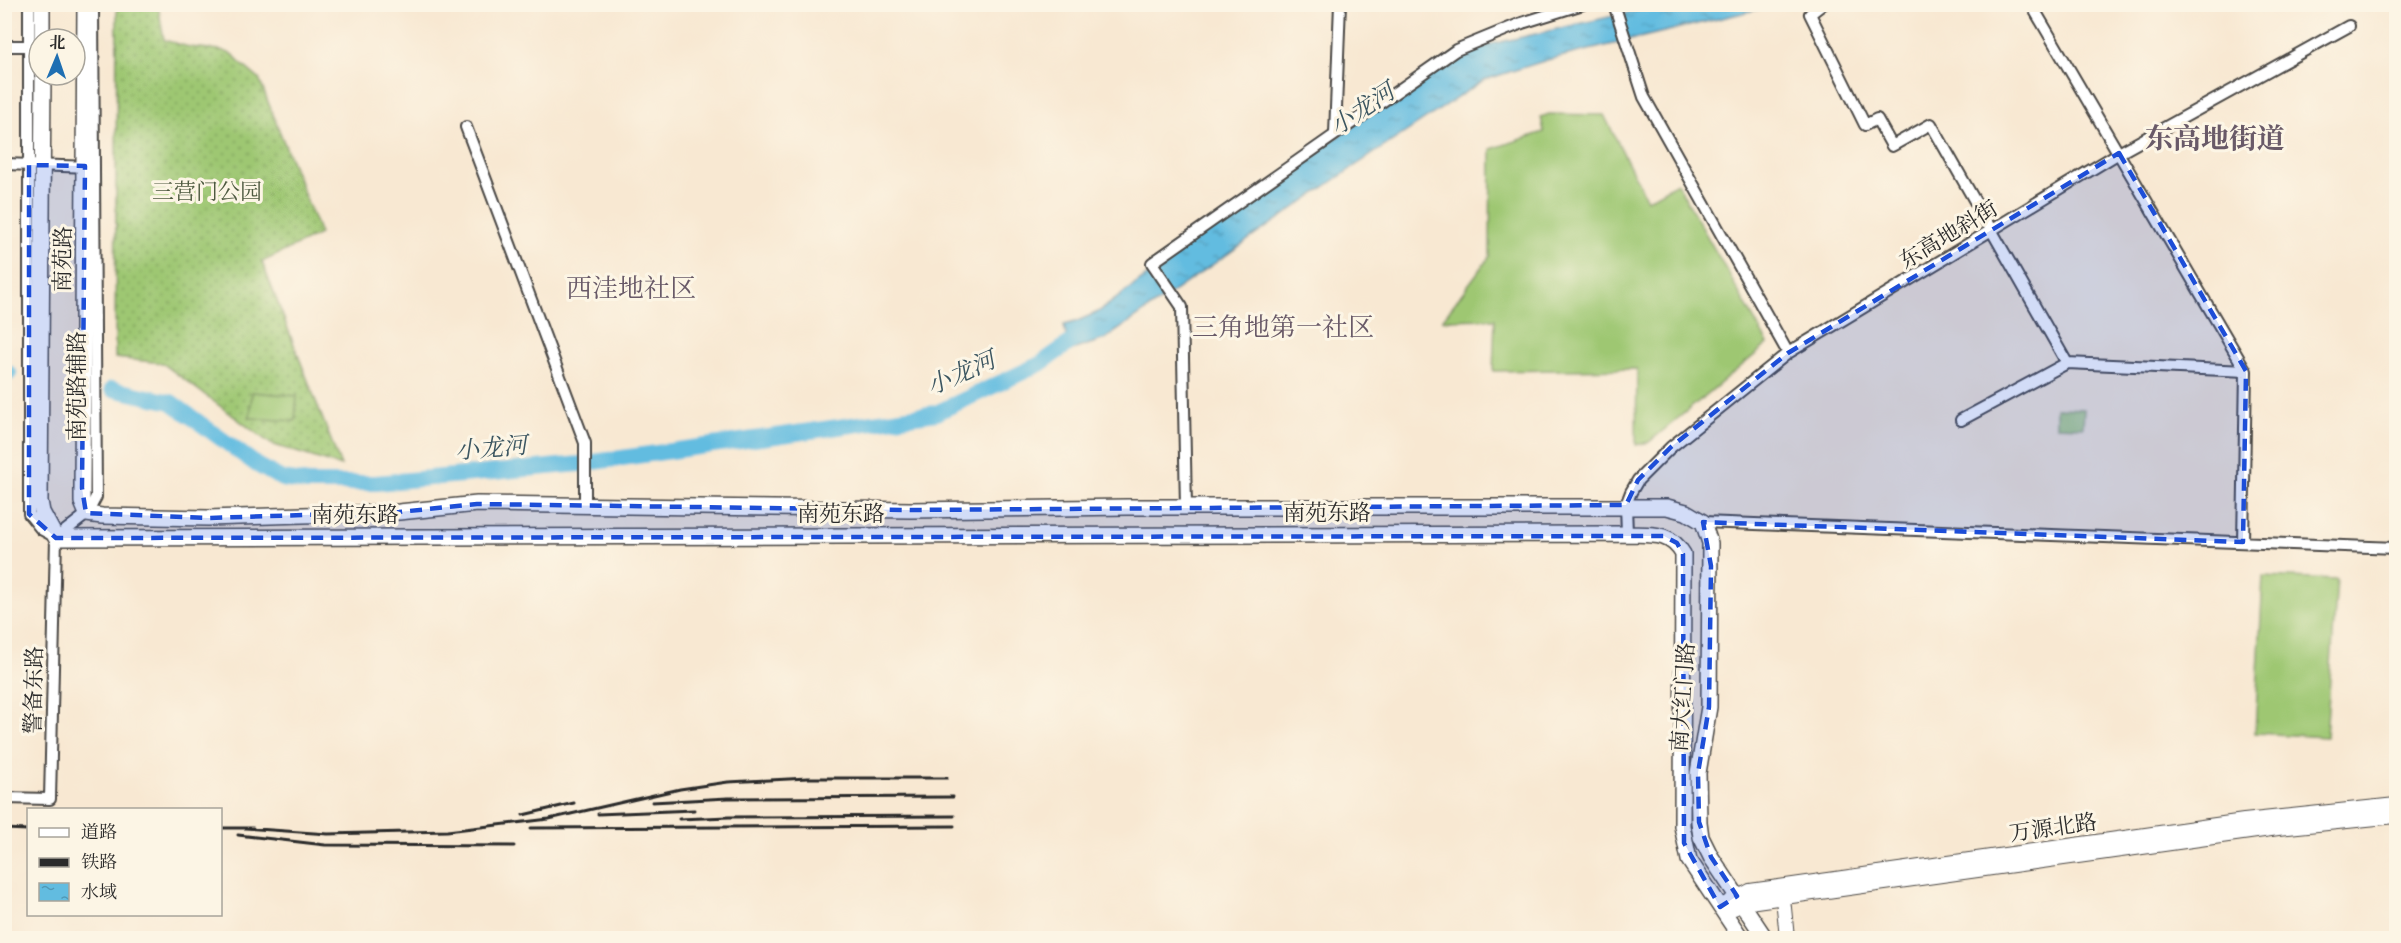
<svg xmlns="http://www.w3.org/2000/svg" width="2401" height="943" font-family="'IM FELL Great Primer','Noto Serif SC',serif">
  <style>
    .grass { fill: url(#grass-dots); stroke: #64794e; stroke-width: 1.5 }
    .pitch { fill: #9ec772; stroke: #64794e; stroke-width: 1.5 }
    .water { fill: url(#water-ripples); stroke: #467486; stroke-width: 1.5 }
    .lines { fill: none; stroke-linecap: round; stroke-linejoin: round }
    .river { stroke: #62bce0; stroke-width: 16 }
    .minor-casing { stroke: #4a4744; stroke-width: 14 }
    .major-casing { stroke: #4a4744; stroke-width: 16 }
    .highway-casing { stroke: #4a4744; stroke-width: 18 }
    .minor { stroke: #fff; stroke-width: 10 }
    .major { stroke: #fff; stroke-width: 14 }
    .highway { stroke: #fff; stroke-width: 15 }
    .rail { stroke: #2b2b2b; stroke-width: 3 }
    .marked { fill: #1d4ed8; fill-opacity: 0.2; stroke: #1d4ed8; stroke-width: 4.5; stroke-dasharray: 12 8; stroke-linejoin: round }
    .labels { text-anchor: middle; stroke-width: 6; stroke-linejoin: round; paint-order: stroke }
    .park-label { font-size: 22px; fill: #4e5a40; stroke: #fcf5e5 }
    .street-label { font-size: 22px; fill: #2b2b2b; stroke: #fcf5e5 }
    .water-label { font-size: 24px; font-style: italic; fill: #3c5661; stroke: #fcf5e5 }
    .quarter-label { font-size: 26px; fill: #695a68; stroke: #fcf5e5 }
    .district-label { font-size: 28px; font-weight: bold; fill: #695a68; stroke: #fcf5e5 }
  </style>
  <defs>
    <pattern id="grass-dots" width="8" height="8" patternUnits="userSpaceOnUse" patternTransform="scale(1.5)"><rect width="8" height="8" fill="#9ec772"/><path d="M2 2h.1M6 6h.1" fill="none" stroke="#81a25e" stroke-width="1.8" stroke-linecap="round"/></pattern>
    <pattern id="water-ripples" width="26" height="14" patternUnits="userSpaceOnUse" patternTransform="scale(1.5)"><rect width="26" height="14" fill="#62bce0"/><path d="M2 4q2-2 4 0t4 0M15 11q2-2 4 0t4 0" fill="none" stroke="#5199b6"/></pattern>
  </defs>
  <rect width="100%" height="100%" fill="#fcf5e5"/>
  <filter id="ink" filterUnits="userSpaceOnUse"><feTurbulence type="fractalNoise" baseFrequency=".0167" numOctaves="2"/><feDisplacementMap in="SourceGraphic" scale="12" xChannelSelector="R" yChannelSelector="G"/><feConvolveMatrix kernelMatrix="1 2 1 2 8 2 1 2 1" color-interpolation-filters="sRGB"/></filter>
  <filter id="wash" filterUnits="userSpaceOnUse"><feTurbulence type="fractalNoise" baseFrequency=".008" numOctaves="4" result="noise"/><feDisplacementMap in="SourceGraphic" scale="24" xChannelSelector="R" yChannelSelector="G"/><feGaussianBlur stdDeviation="1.35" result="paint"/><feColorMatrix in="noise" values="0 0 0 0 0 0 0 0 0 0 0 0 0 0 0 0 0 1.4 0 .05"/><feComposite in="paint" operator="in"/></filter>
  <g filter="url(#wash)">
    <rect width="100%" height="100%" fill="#f8e8d2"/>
    <path class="grass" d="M117 5H158L164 40 189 47 221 50 234 55 238 61 259 79 320 234 262 262 341 466 271 444 162 363 115 358Z"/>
    <path class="pitch" d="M1549 114 1604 115 1647 200 1677 183 1768 344 1649 442 1636 445 1637 369 1493 371 1495 319 1442 320 1490 256 1491 149 1544 132 1541 117Z
      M252 392 297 396 295 421 250 418Z
      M2056 408 2084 409 2083 427 2056 426Z
      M2263 576 2337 579 2326 737 2255 733Z"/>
    <path class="water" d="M1661 5H1772L1747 12 1547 60 1484 80 1355 166 1105 339 1069 351 1064 325 1075 322 1098 312 1264 189 1457 52Z"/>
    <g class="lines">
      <path class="river" d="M4 372 9 373
        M112 389 171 402 257 465 282 479 308 483H376L580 464 936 413 1040 364 1085 332"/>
    </g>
  </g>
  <g filter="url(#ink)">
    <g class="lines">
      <defs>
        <path id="minor" d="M29 4V514L41 529 56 537
          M1614 4 1644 97 1788 353
          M1823 4 1810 14 1865 125 1877 119 1892 146 1931 124 2067 363
          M2031 4 2246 371 2243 542
          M4 46H29
          M466 127 585 443V505
          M1335 134 1340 4
          M4 164 91 167
          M1961 420 2067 363 2246 371
          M1186 507 1182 307 1152 263 1456 50 1522 23 1583 4
          M1703 522 2396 548
          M1627 534 1626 505 1631 492 1638 480 1671 447 1788 353 2119 153 2349 26
          M56 538 87 514 96 497 93 4
          M4 798 50 799 56 538"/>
        <path id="major" d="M1783 898 1787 938
          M1720 907 1750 891 2244 821 2396 805
          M1734 908 1742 903 2278 828 2396 816"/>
        <path id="highway" d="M42 4V39
          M85 4 82 488V502L87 514 102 516 208 518 399 512 477 504 910 510 1127 507H1667L1686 512 1703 522 1710 543 1709 707 1698 773 1699 822 1701 837 1711 857 1765 938
          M43 75 40 501 42 512 56 538 1627 534C1651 535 1670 531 1683 554L1682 826 1689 860 1741 938"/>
      </defs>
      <use href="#minor" class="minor-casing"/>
      <use href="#major" class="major-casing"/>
      <use href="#highway" class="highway-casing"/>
      <use href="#minor" class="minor"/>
      <use href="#major" class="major"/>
      <use href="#highway" class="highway"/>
      <path class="rail" d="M652 802 728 798 953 797
        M598 814 694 810
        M523 815 574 803
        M679 819 729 817 954 816
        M220 828H253
        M245 828 328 834 447 831 549 819 680 789 728 782 808 778H947
        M531 828 954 826
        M4 829 28 830
        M238 835 325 845 514 846"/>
    </g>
  </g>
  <path class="marked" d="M2119 153 2246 371 2243 542 1703 522 1711 566 1709 707 1698 773 1699 822 1711 857 1737 896 1720 907 1684 843 1683 554 1677 543 1664 536 56 538 29 514V165L85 166 82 488 86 513 208 518 399 512 477 504 910 510 1626 505 1638 480 1671 447 1788 353Z"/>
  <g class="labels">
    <g class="park-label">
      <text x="207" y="199">三营门公园</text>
    </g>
    <g class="street-label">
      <text transform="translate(1948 234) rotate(-31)" y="8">东高地斜街</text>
      <text transform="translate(62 259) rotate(-89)" y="8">南苑路</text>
      <text transform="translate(76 386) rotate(-90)" y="8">南苑路辅路</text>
      <text x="1327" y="520">南苑东路</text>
      <text x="841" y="521">南苑东路</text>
      <text x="355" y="522">南苑东路</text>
      <text transform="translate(33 690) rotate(-89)" y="8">警备东路</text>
      <text transform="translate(1682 697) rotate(-86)" y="8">南大红门路</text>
      <text transform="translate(2053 827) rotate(-8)" y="8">万源北路</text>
    </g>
    <g class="water-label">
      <text transform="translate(1362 109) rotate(-34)" y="8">小龙河</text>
      <text transform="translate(961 373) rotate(-24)" y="8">小龙河</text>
      <text transform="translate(491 448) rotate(-5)" y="8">小龙河</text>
    </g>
    <g class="quarter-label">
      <text x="631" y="297">西洼地社区</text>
      <text x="1283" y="336">三角地第一社区</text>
    </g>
    <g class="district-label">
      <text x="2215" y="148">东高地街道</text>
    </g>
  </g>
  <rect width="2401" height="943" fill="none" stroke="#fcf5e5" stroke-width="24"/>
  <rect x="27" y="808" width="195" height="108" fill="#fcf5e5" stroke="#a8a49b" stroke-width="1.5"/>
  <rect x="39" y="828" width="30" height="9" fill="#ffffff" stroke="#a8a49b" stroke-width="1.5"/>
  <text x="81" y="838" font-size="18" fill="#2b2b2b">道路</text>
  <rect x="39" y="858" width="30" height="9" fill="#2b2b2b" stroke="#a8a49b" stroke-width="1.5"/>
  <text x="81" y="868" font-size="18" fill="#2b2b2b">铁路</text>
  <rect x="39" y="883" width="30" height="18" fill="url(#water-ripples)" stroke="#a8a49b" stroke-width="1.5"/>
  <text x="81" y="898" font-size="18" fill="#2b2b2b">水域</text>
  <g transform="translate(57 57) rotate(2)"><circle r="28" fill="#fcf5e5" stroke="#a8a49b" stroke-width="1.5"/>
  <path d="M0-4.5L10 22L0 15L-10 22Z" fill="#1f6fb2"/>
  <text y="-9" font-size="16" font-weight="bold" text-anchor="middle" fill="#2b2b2b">北</text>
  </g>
</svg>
